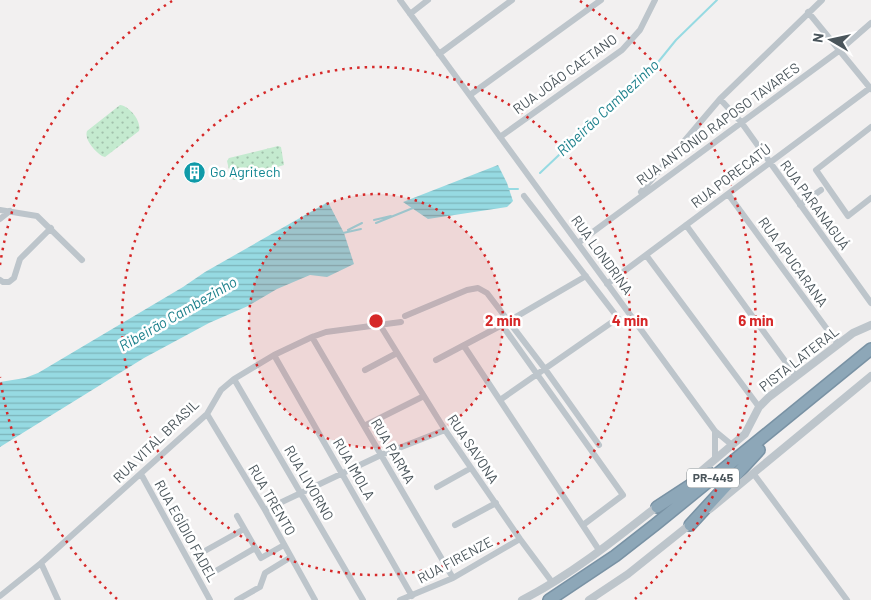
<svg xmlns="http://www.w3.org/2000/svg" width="871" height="600" font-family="Barlow,sans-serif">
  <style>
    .grass { fill: url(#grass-dots) }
    .water { fill: url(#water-rules) }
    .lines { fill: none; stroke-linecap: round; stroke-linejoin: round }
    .stream { stroke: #96dae2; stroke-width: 2 }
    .motorway-casing { stroke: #7992a4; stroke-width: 14 }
    .minor { stroke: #bdc5cb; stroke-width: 6 }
    .tertiary { stroke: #bdc5cb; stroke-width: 8 }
    .motorway { stroke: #8da7b8; stroke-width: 11 }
    .ring { fill: none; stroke: #d62828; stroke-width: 2.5; stroke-dasharray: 2.5 5 }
    .labels { text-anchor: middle; stroke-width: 5; stroke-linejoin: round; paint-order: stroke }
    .shield { fill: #fff; stroke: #80888c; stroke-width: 1 }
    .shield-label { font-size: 12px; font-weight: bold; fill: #4a555b }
    .street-label { font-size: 14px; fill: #4a555b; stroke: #fff }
    .culture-label { font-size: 14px; fill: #0d838f; stroke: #fff; text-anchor: start }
    .water-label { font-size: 15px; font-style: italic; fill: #1d818c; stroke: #fff }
    .centre { fill: #d62828; stroke: #fff; stroke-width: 2.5 }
    .ring-label { font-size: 15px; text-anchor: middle; font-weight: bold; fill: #d62828; stroke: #fff; stroke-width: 5; stroke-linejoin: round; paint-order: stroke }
  </style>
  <defs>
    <pattern id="grass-dots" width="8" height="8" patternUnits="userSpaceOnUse" patternTransform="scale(1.25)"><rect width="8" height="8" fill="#c4eacf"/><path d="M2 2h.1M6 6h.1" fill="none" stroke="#a1c0ab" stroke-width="1.8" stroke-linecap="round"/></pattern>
    <pattern id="water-rules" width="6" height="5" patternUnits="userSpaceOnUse" patternTransform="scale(1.25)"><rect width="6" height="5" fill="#96dae2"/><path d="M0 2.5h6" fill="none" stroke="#7cb4ba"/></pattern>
  </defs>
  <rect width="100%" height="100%" fill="#f2f0f0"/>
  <path class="grass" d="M120 105C129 106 142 121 139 131L105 157 102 156C95 151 84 140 87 131Z
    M278 146 281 147 284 165 234 180 232 179 233 178 232 174H230L227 161 229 158Z"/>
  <path class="water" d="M498 165 507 183 513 201 507 207 428 219 403 202Z
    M328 202 344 233 354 264 327 277 310 275 277 289 248 306 209 323 144 358 0 447V382L25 378 38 373 183 287 205 272Z"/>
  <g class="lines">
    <path class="stream" d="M540 173 618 99 646 77 676 40 717 0
      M508 189H518
      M374 220 391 216
      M376 223 413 208
      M348 230 362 223
      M343 233 361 229"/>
    <defs>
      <path id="motorway" d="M657 507 709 473
        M690 525 759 450
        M549 600 615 556 656 524 871 349"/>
    </defs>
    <use href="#motorway" class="motorway-casing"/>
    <path class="minor" d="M400 0 715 431 732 445
      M808 12 871 89
      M410 14 428 0
      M439 54 512 0
      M470 95 601 0
      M720 99 741 122 871 303
      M871 127 816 170 848 216 871 198
      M500 137 622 50 640 30 655 0
      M641 192 720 99 822 0
      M728 194 838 344
      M800 205 821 190
      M0 210 37 216 82 260
      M0 219 10 211
      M686 225 796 376
      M578 243 840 50 871 23
      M646 255 759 407
      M0 280 3 282H9L14 278 20 259 51 228
      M607 284 870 88
      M405 316 467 290 478 288 487 293 545 369 599 445
      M380 325 445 430 520 539 552 582
      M502 325 623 495 583 525
      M312 337 453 578
      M464 346 599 550
      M274 355 412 596
      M436 360 502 325 586 276
      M365 370 397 353
      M234 379 363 600
      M500 400 618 318 524 196
      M207 414 265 510 315 600
      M364 426 424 396
      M715 459V431
      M753 473 847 600
      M141 474 210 600
      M437 487 471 468
      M265 510 381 455 445 430
      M237 516 261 558 284 545
      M455 525 496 503
      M203 552 244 529
      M41 563 58 600
      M214 572 255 548
      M0 596 41 563 207 414 221 390 234 379 274 355 312 337 326 332 401 322
      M237 600 260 587 265 573 291 557
      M400 600 453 578 520 539"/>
    <path class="tertiary" d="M693 478 745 434 759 407 769 397 853 333 871 325
      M710 509 871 376
      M522 600C571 575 617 538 660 504
      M589 600 628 574 693 522"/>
    <use href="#motorway" class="motorway"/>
  </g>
  <circle cx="376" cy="321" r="127" fill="#d62828" fill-opacity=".12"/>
  <g class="ring">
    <circle cx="376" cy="321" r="127"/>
    <circle cx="376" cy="321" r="254"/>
    <path d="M117 599A380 380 0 0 1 0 377M0 265A380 380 0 0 1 172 1M580 1A380 380 0 0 1 635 599"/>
  </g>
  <defs>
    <symbol id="building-disc" viewBox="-11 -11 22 22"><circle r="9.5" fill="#0f9aa8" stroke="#fff"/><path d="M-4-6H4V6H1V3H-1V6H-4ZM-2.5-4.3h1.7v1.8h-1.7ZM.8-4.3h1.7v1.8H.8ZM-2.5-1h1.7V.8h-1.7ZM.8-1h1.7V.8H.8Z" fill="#fff"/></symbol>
  </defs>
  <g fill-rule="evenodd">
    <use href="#building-disc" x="182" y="160" width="25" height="25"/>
  </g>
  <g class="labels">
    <rect class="shield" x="687" y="468.5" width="52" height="19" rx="4"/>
    <g class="shield-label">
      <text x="713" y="482">PR-445</text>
    </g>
    <g class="street-label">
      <text transform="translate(565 74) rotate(-36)" y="5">RUA JOÃO CAETANO</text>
      <text transform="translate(718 124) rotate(-36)" y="5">RUA ANTÔNIO RAPOSO TAVARES</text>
      <text transform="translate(731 176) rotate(-37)" y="5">RUA PORECATÚ</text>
      <text transform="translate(815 205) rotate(54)" y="5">RUA PARANAGUÁ</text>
      <text transform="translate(602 255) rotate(54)" y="5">RUA LONDRINA</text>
      <text transform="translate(793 262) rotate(54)" y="5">RUA APUCARANA</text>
      <text transform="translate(799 359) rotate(-38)" y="5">PISTA LATERAL</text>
      <text transform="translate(156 441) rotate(-44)" y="5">RUA VITAL BRASIL</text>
      <text transform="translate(473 449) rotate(56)" y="5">RUA SAVONA</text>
      <text transform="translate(393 451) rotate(60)" y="5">RUA PARMA</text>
      <text transform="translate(354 469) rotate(60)" y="5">RUA IMOLA</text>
      <text transform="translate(309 483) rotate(60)" y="5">RUA LIVORNO</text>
      <text transform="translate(272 500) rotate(60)" y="5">RUA TRENTO</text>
      <text transform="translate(186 531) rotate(61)" y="5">RUA EGÍDIO FADEL</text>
      <text transform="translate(455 560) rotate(-28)" y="5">RUA FIRENZE</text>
    </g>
    <g class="culture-label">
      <text x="210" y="177">Go Agritech</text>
    </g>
    <g class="water-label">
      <text transform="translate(608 108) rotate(-43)" y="5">Ribeirão Cambezinho</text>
      <text transform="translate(178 314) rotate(-30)" y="5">Ribeirão Cambezinho</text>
    </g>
  </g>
  <circle cx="376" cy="321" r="8" class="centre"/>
  <g class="ring-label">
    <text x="503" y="326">2 min</text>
    <text x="630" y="326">4 min</text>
    <text x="756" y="326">6 min</text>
  </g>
  <g transform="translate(831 40) rotate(279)" stroke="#ffffff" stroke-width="4" paint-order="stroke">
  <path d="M0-4L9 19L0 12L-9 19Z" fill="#4a555b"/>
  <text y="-8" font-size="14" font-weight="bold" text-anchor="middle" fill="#4a555b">N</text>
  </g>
</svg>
